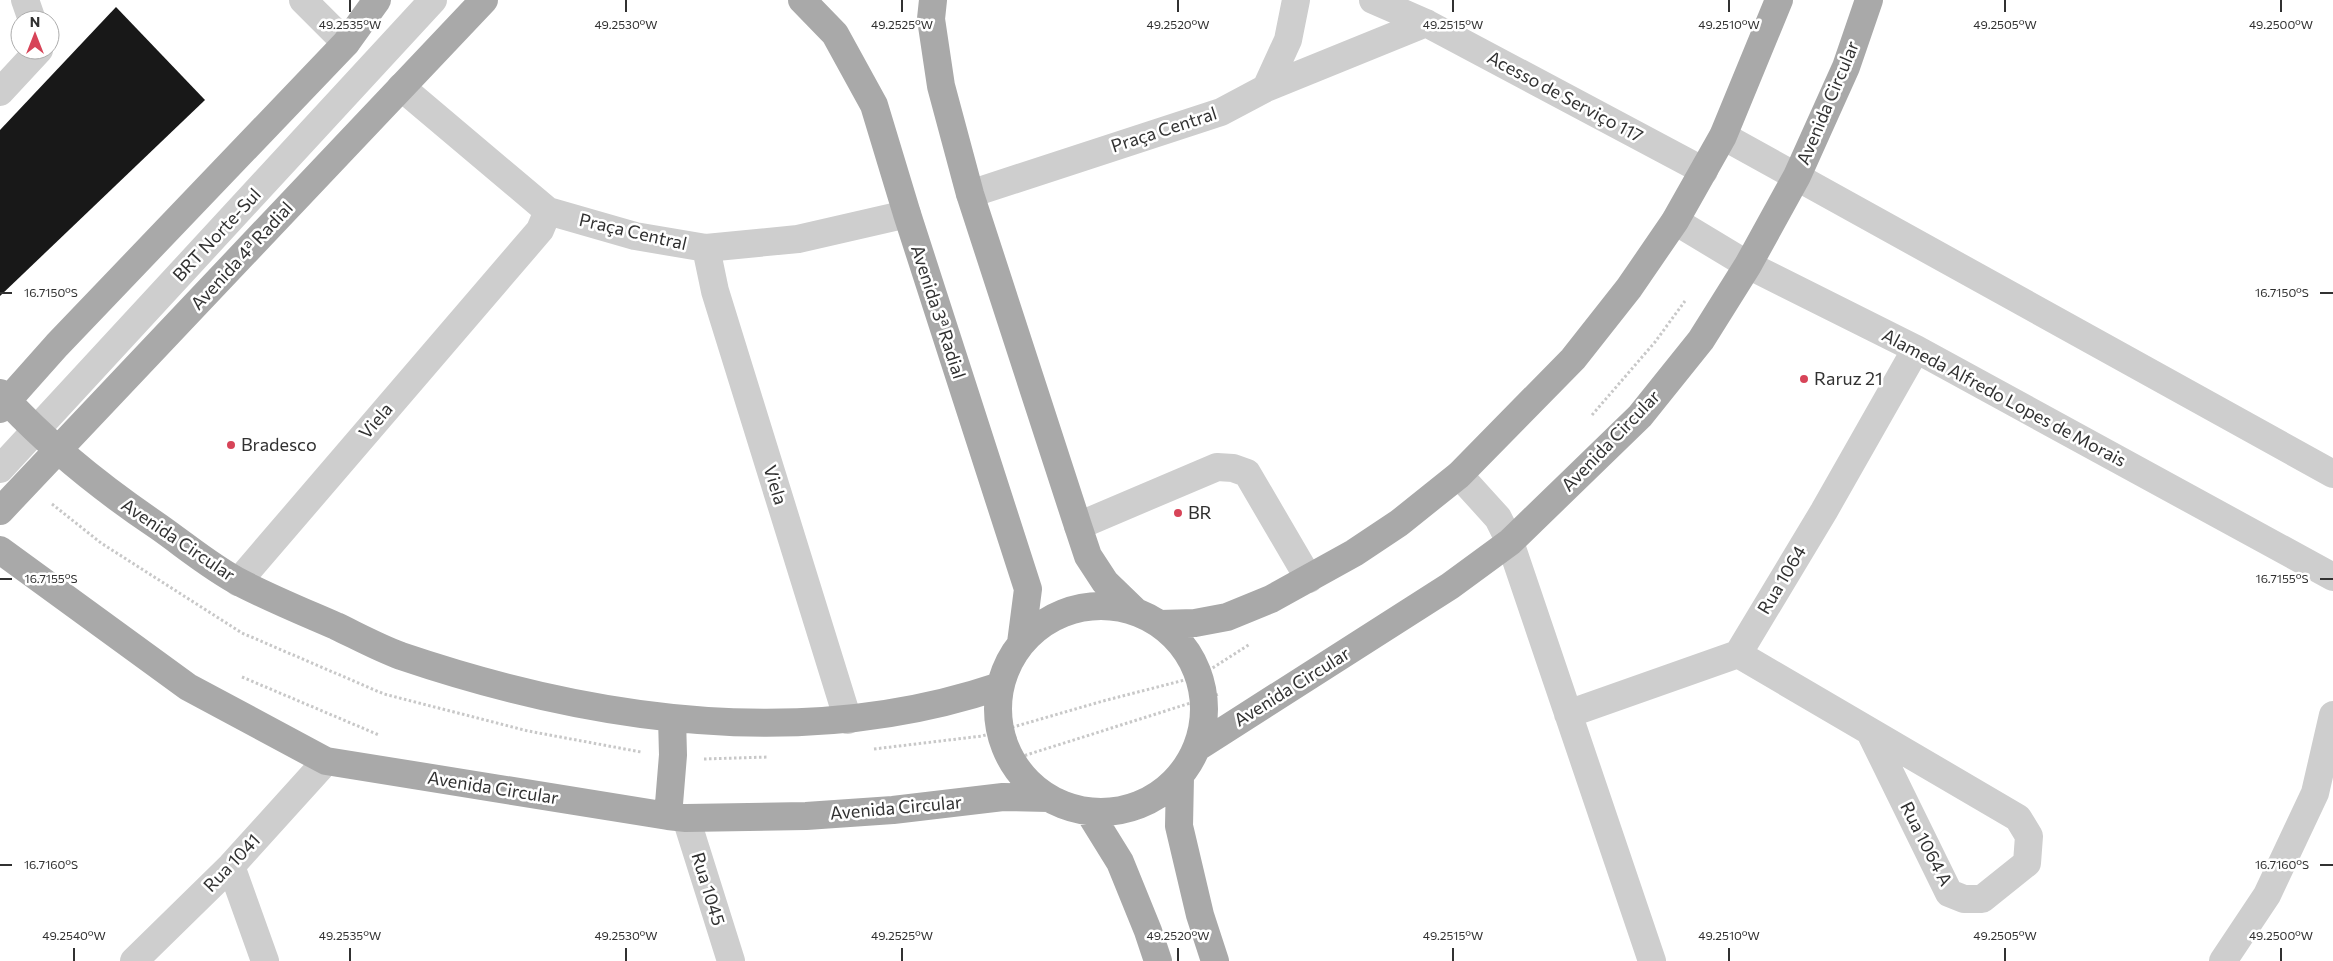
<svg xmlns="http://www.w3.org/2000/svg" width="2333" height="961" font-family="Commissioner,sans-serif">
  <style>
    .building { fill: #181818 }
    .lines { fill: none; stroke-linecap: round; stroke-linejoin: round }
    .path { stroke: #c8c8c8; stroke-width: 3; stroke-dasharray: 2.5 2.5; stroke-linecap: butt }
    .minor { stroke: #cecece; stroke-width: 28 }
    .major { stroke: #a9a9a9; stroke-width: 28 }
    .ticks { fill: none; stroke: #313131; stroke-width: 2 }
    .poi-dot { fill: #d74458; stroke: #fff; stroke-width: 2 }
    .labels { text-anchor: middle; stroke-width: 5; stroke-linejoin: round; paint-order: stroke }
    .street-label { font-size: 18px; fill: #313131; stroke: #fff }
    .poi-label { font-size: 18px; fill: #313131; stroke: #fff; text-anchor: start }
    .ticks-label { font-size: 12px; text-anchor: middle; fill: #313131; stroke: #fff; stroke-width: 5; stroke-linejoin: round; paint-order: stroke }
  </style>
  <rect width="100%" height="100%" fill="#fff"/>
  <path class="building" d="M116 7 205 100 0 296V130Z"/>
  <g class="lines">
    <path class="path" d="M1592 415 1655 342 1685 301
      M52 504 101 543 242 633 384 694 528 731 641 752
      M242 677 379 735
      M874 749 982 736 1103 701 1200 676 1250 644
      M704 759 768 757
      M1001 763 1219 694"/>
    <path class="minor" d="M25 0 32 20
      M303 0 346 43
      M1373 0 1426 23 1704 171
      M401 87 548 211 635 236 706 248 798 239 907 214
      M1266 88 1288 40 1296 0
      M0 92 39 50
      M1723 136 2333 474
      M970 194 1221 112 1266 88 1426 23
      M1675 221 1748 265 1916 349 2333 577
      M706 248 715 291 848 720
      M0 469 433 0
      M1459 475 1498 518 1510 542 1652 961
      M1078 526 1217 467 1233 468 1247 473 1309 579
      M238 582 540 230 548 211
      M1738 654 2018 818 2029 836 2027 863 1982 899H1964L1949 893 1871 734
      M1568 714 1738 654 1824 511 1916 349
      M686 818 731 961
      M231 866 265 961
      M134 961 231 866 326 761
      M2223 961 2267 895 2315 793 2333 715"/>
    <path class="major" d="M802 0 835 34 874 105 907 214 1028 589 1021 643
      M933 0 931 19 941 86 970 194 1078 526 1088 556 1105 582 1135 611
      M0 393C47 445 101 488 159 527 186 546 212 568 241 583 272 599 304 612 336 626 357 636 379 648 401 656 593 721 805 752 1000 686
      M0 409 57 345 346 43 377 0
      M0 511 484 0
      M0 550 188 687 326 761 668 816 686 818 806 816 893 810 1003 797 1049 798
      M998 709a103 103 0 1 1 206 0a103 103 0 1 1-206 0Z
      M1160 624 1195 623 1227 617 1271 599 1354 553 1399 523 1459 475 1573 359 1629 288 1675 221 1723 136 1779 0
      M1198 747 1450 586 1510 542 1640 416 1701 340 1748 265 1797 176 1846 67 1869 0
      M1180 777 1179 826 1200 915 1215 961
      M1089 812 1120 862 1148 931 1158 961
      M668 816 673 755 672 718"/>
  </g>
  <path class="ticks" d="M350 0V12M626 0V12M902 0V12M1178 0V12M1453 0V12M1729 0V12M2005 0V12M2281 0V12M0 293H12M2320 293H2333M0 579H12M2320 579H2333M0 865H12M2320 865H2333M74 948V961M350 948V961M626 948V961M902 948V961M1178 948V961M1453 948V961M1729 948V961M2005 948V961M2281 948V961"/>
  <g class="poi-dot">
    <circle cx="1804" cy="379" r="5"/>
    <circle cx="231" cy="445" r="5"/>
    <circle cx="1178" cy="513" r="5"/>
  </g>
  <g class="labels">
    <g class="street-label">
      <text transform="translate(1565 97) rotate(28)" y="6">Acesso de Serviço 117</text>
      <text transform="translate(1828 103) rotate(-67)" y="6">Avenida Circular</text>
      <text transform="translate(1164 130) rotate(-18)" y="6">Praça Central</text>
      <text transform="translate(633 232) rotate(13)" y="6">Praça Central</text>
      <text transform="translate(217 235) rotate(-47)" y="6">BRT Norte-Sul</text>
      <text transform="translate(242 256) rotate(-47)" y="6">Avenida 4ª Radial</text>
      <text transform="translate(938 312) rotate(72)" y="6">Avenida 3ª Radial</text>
      <text transform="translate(2004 398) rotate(28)" y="6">Alameda Alfredo Lopes de Morais</text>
      <text transform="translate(376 421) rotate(-49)" y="6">Viela</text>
      <text transform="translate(1611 441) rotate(-46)" y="6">Avenida Circular</text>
      <text transform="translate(775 485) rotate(73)" y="6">Viela</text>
      <text transform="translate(178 540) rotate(34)" y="6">Avenida Circular</text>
      <text transform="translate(1782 580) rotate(-59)" y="6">Rua 1064</text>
      <text transform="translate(1292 687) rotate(-32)" y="6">Avenida Circular</text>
      <text transform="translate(493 788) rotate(9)" y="6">Avenida Circular</text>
      <text transform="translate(896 808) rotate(-5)" y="6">Avenida Circular</text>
      <text transform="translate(1926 844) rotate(63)" y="6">Rua 1064 A</text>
      <text transform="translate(232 863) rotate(-46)" y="6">Rua 1041</text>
      <text transform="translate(708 889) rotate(73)" y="6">Rua 1045</text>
    </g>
    <g class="poi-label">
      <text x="1814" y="385">Raruz 21</text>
      <text x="241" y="451">Bradesco</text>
      <text x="1188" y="519">BR</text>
    </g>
  </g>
  <g class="ticks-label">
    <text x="350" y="29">49.2535°W</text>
    <text x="626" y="29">49.2530°W</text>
    <text x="902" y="29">49.2525°W</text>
    <text x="1178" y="29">49.2520°W</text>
    <text x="1453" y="29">49.2515°W</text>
    <text x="1729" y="29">49.2510°W</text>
    <text x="2005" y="29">49.2505°W</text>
    <text x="2281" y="29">49.2500°W</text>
    <text x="51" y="297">16.7150°S</text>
    <text x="2282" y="297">16.7150°S</text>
    <text x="51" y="583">16.7155°S</text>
    <text x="2282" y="583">16.7155°S</text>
    <text x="51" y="869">16.7160°S</text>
    <text x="2282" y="869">16.7160°S</text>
    <text x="74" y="940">49.2540°W</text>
    <text x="350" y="940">49.2535°W</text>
    <text x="626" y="940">49.2530°W</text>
    <text x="902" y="940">49.2525°W</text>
    <text x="1178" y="940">49.2520°W</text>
    <text x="1453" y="940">49.2515°W</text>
    <text x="1729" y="940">49.2510°W</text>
    <text x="2005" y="940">49.2505°W</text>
    <text x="2281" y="940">49.2500°W</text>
  </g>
  <g transform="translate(35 35)"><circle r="24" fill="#ffffff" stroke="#adadad"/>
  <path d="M0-4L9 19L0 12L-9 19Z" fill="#d74458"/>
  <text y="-8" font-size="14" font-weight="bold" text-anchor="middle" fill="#313131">N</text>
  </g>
</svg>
